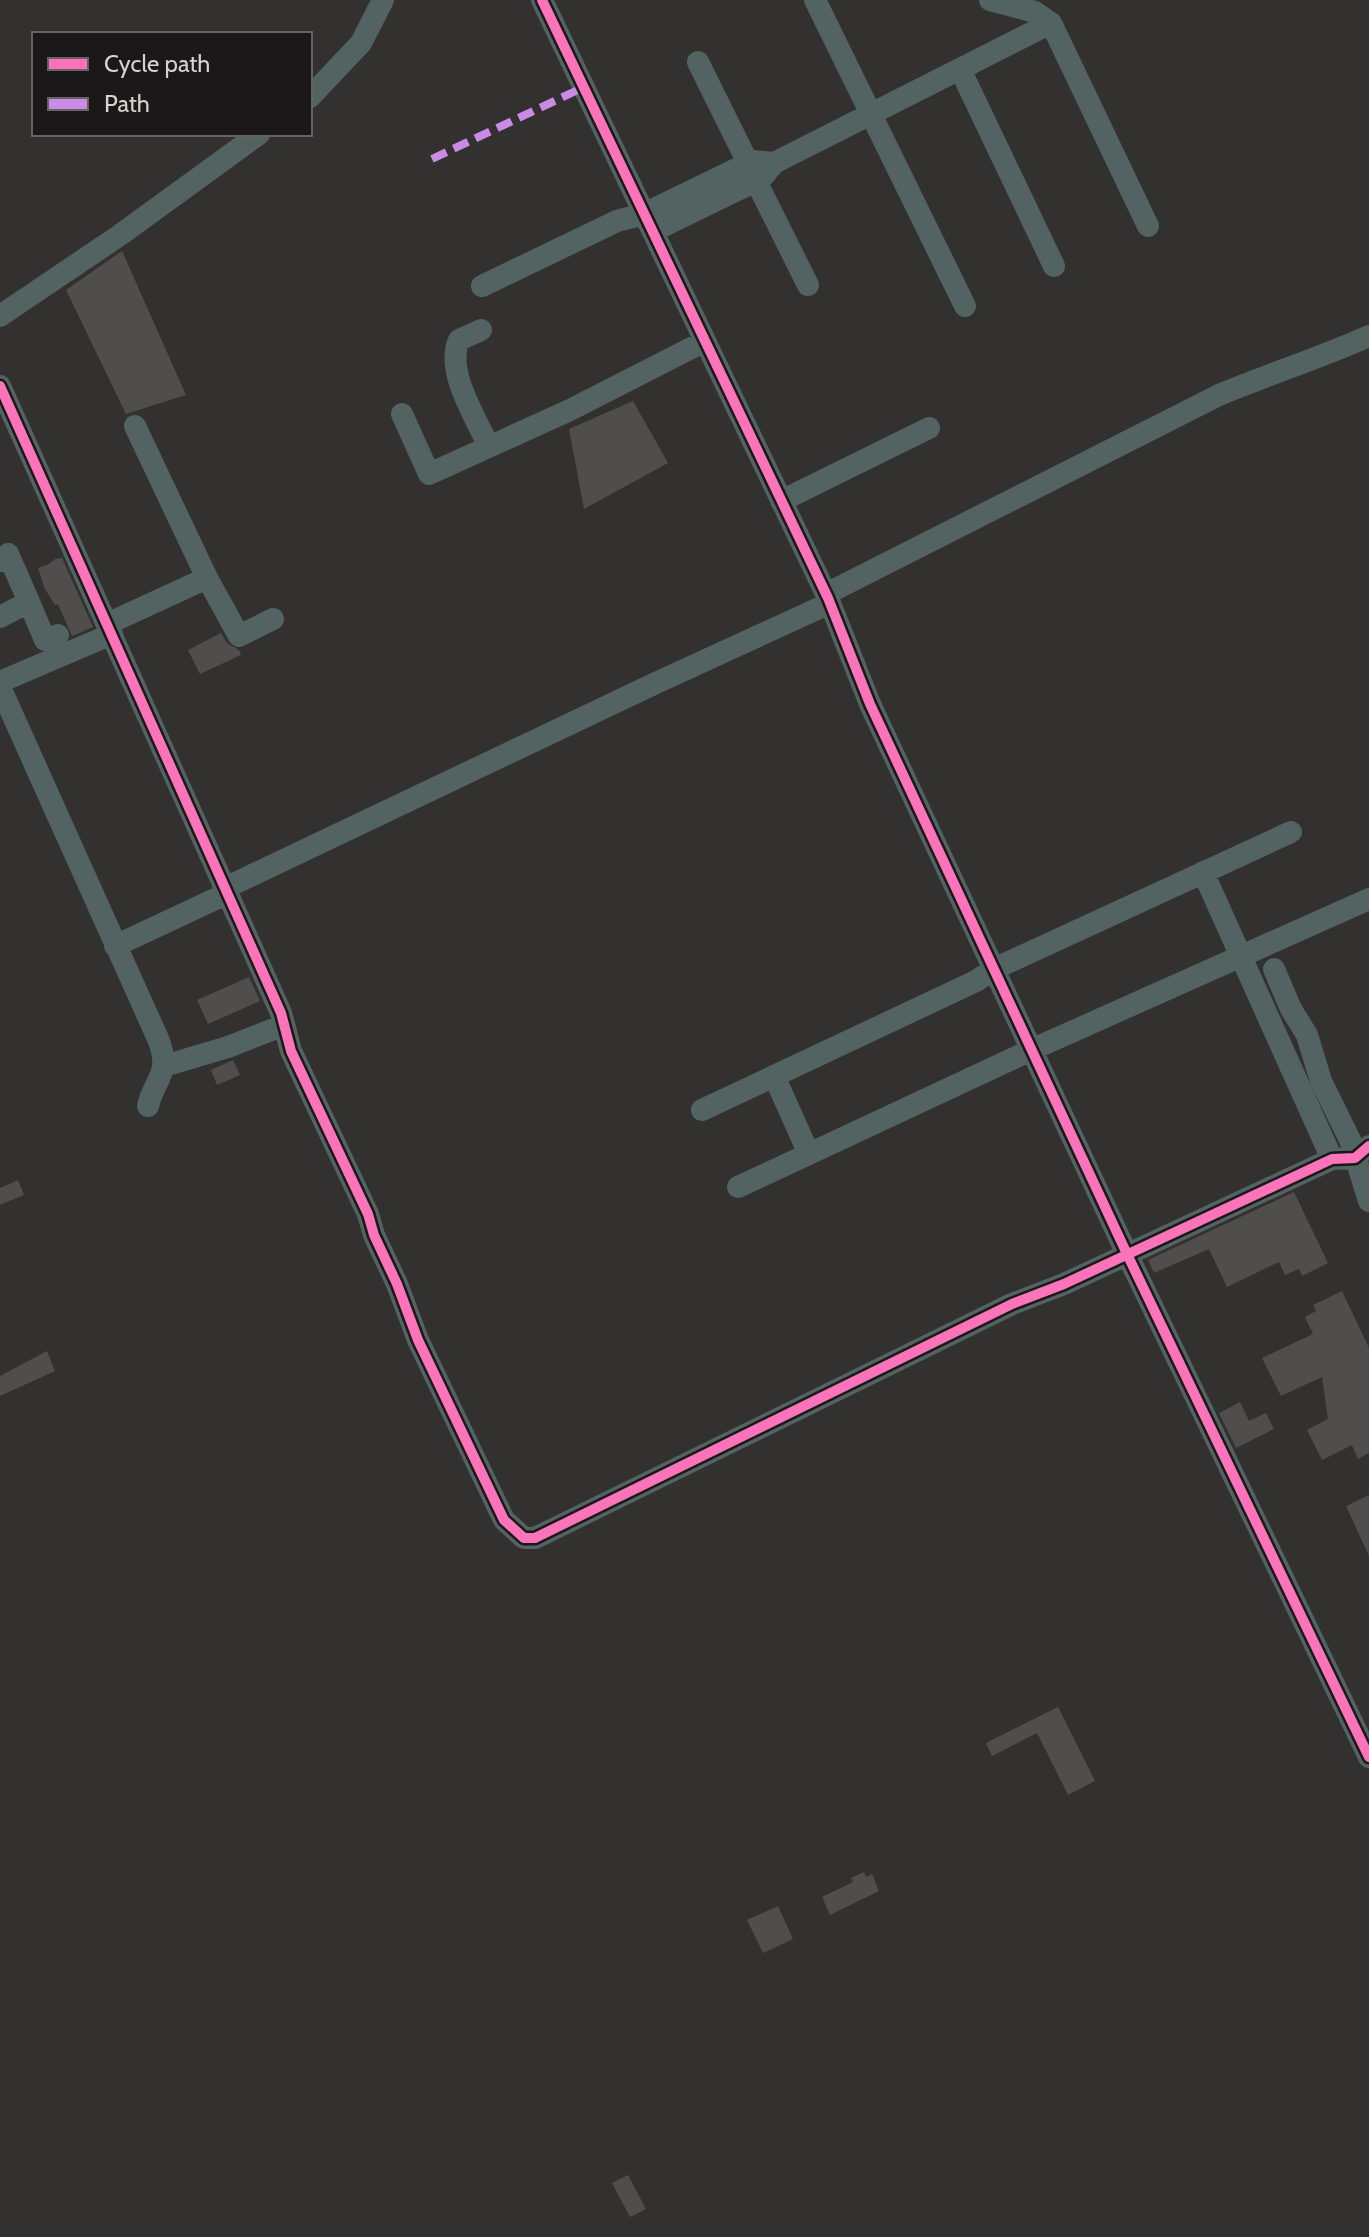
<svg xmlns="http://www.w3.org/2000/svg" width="1369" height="2237" font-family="Cabin,sans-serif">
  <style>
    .building { fill: #504e4c }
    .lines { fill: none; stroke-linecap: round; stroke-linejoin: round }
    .minor { stroke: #536362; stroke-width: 22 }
    .quiet { stroke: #ca8be6; stroke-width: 8; stroke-dasharray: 16 8; stroke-linecap: butt }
    .cycleway-casing { stroke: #1a1818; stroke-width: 15 }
    .cycleway { stroke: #fb73b8; stroke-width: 10 }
  </style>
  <rect width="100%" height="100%" fill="#33312f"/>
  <path class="building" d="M122 251 186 395 126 414 66 290Z
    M633 401 668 463 584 509 569 429Z
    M62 558 93 627 72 636 58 604 55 605 45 589 38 568 49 564 55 559Z
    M221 633 227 643 239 650 241 655 200 674 188 650Z
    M249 977 260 1001 208 1024 197 1000Z
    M233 1060 240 1075 217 1085 211 1070Z
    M18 1180 24 1195 0 1205V1188Z
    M1294 1192 1328 1263 1302 1276 1299 1269 1285 1275 1279 1262 1227 1287 1209 1249 1154 1273 1148 1260Z
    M1342 1291 1369 1348V1453L1358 1459 1352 1445 1322 1460 1307 1430 1328 1419 1322 1377 1281 1396 1262 1358 1313 1334 1305 1317 1316 1311 1313 1305Z
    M47 1351 55 1371 0 1396V1376Z
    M1240 1402 1249 1421 1266 1413 1274 1429 1236 1448 1219 1413Z
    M1369 1495V1556L1346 1506Z
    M1058 1707 1095 1781 1068 1795 1037 1733 992 1756 986 1743Z
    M864 1872 866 1877 872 1874 879 1891 830 1915 822 1897 853 1882 851 1878Z
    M778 1906 793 1939 763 1953 747 1920Z
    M628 2175 646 2209 630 2217 612 2183Z"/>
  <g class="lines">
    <path class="minor" d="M542 0 828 598 870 704 1127 1254 1369 1757
      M815 0 965 306
      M1051 23 1148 226
      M698 62 748 163
      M960 69 1054 266
      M310 97 361 43 383 0
      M756 181 808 285
      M653 231 762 178 774 163 1051 23 1035 12 990 0
      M482 286 617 221 644 214 753 161 774 163
      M0 316 120 235 259 134
      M481 330 459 340C445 371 476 418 489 447
      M0 386 281 1013 291 1051 368 1214 374 1235 397 1284 418 1340 504 1520 524 1538H535L1012 1304 1064 1284 1332 1159 1355 1158 1369 1146
      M402 414 429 474 570 410 705 341
      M781 501 929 428
      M0 561 8 554 29 602 0 617
      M207 578 239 636 273 619
      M826 594 1219 395C1269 374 1320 358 1369 336
      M29 602 45 640 58 635
      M107 624 207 578 135 426
      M0 682 112 634
      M0 687 159 1041C171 1075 155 1077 148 1106
      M1203 872 1332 1159
      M223 889 658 682 830 603
      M115 946 226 894
      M1274 969 1291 1009 1307 1035 1321 1081 1350 1140 1369 1201
      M164 1066 228 1047 284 1025
      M774 1076 809 1154
      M702 1110 976 981 994 969 1291 832
      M738 1187 1031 1050 1369 899"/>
    <path class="quiet" d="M432 159 584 87"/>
    <defs>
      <path id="cycleway" d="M542 0 828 598 870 704 1127 1254 1369 1757
        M0 386 281 1013 291 1051 368 1214 374 1235 397 1284 418 1340 504 1520 524 1538H535L1012 1304 1064 1284 1332 1159 1355 1158 1369 1146"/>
    </defs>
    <use href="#cycleway" class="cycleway-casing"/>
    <use href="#cycleway" class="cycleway"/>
  </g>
  <rect x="32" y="32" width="280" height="104" fill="#1a1818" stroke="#656262" stroke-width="2"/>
  <rect x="48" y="58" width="40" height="12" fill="#fb73b8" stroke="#656262" stroke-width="2"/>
  <text x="104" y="72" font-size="24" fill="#d5d2d1">Cycle path</text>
  <rect x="48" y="98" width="40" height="12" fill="#ca8be6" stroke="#656262" stroke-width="2"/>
  <text x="104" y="112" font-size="24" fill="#d5d2d1">Path</text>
</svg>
